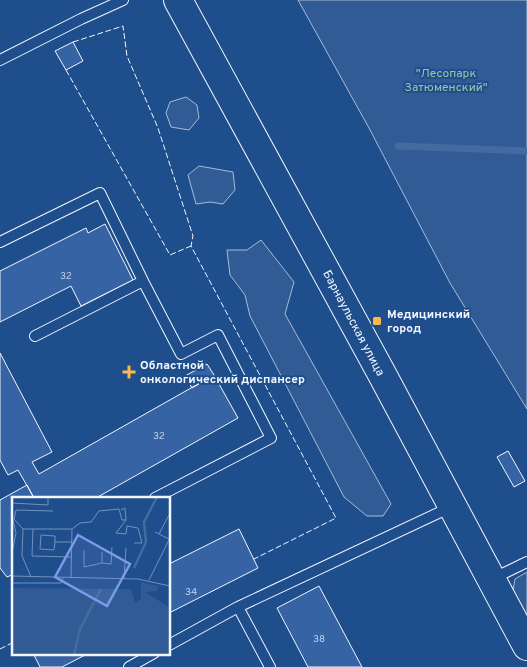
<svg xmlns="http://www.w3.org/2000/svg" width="527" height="667" font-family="Overpass,sans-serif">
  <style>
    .green { fill: #305b95; stroke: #a8bbd7 }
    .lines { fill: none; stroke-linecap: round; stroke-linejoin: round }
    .stream { stroke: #446ba0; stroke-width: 7 }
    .building { fill: #3563a3; stroke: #f2f6ff }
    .lane-casing { stroke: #f2f6ff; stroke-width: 12 }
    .secondary-casing { stroke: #f2f6ff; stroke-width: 30 }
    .lane { stroke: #1f4e8c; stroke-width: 10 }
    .secondary { stroke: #1f4e8c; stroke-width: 28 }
    .fence { stroke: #f2f6ff; stroke-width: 1; stroke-dasharray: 6 2.5; stroke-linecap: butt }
    .poi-dot { fill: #ffb74d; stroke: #1f4e8c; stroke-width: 2 }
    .labels { text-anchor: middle; stroke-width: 4; stroke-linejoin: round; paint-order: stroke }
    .number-label { font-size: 10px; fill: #c3d1e8 }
    .park-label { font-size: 12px; fill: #97c8a6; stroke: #1f4e8c }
    .poi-label { font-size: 12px; font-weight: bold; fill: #f2f6ff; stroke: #1f4e8c; text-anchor: start }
    .street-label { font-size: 12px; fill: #f2f6ff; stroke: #1f4e8c }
    .inset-river { fill: none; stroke: #446ba0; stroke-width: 2.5 }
    .inset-road { fill: none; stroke: #7391ba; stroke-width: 1 }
    .view { fill: #7d9aea; fill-opacity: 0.15; stroke: #7d9aea; stroke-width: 2.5 }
    .inset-edge { fill: none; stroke: #f2f6ff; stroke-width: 2.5 }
  </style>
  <rect width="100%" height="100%" fill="#1f4e8c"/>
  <path class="green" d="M298 0H527V409L450 283 369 128Z
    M186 97 197 105 199 118 189 130 171 127 166 113 170 102Z
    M199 166 233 172 235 190 223 204 210 202 196 204 188 175Z
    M261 240 294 282 285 314 391 504 383 516H367L344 497 250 316 245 295 230 275 227 250H247Z
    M527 572V617L513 590 515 579Z"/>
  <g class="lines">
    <path class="stream" d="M398 146 527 151"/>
  </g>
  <path class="building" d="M73 42 83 61 66 70 55 51Z
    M105 224 133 280 81 306 71 286 0 322V271L86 228 88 233Z
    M0 353 52 452 32 462 39 474 214 375 238 418 96 498H34L18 470 8 475 0 460Z
    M207 364 214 375 192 388 185 376Z
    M508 451 525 481 514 487 497 457Z
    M27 485 34 498H14V574L7 577 0 568V500Z
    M239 529 258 568 169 613V564Z
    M319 586 362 667H308L277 608Z
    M33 653H89L62 667H40Z"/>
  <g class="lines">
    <defs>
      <path id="lane" d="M0 60 81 19 123 0
        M0 242 100 193 143 281 35 336
        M143 281 181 354 218 335 271 438 155 498
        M492 579 527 562
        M238 607 270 667
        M169 645 238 607 451 507
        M129 667 154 653"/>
      <path id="secondary" d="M178 0 383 376 527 646"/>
    </defs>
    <use href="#lane" class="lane-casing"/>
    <use href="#secondary" class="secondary-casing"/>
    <use href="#lane" class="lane"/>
    <use href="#secondary" class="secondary"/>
    <path class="fence" d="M73 42 123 26 127 56 158 128 193 236 191 246 336 518 254 559
      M66 70 170 255 191 246
      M0 649 14 642"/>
  </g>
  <g class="poi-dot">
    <rect x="372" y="316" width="10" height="10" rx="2.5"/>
    <path d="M126.5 364.5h5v5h5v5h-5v5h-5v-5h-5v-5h5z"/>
  </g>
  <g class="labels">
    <g class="number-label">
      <text x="66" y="279">32</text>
      <text x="159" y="439">32</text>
      <text x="191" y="595">34</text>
      <text x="319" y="642">38</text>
    </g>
    <g class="park-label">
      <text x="446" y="77">"Лесопарк<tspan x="446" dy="14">Затюменский"</tspan></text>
    </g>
    <g class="poi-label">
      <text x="387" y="318">Медицинский<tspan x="387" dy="14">город</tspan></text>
      <text x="140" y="369">Областной<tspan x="140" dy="14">онкологический диспансер</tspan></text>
    </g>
    <g class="street-label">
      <text transform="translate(354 323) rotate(62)" y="4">Барнаульская улица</text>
    </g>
  </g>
  <g transform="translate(12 497)">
    <rect width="158" height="158" fill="#1f4e8c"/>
    <path d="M129 85 146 89 145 94 133 95 157 110V157H0V91L119 92 123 106 129 102Z" fill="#305b95"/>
    <path class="inset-river" d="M122 71 134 45 132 25 145 0M62 158 68 132 89 92"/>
    <path class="inset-road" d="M0 6 36 8V0M109 13 113 11 114 23M0 19 4 36 0 56M2 22 11 32 10 59 19 80M2 22 4 13 41 14M11 32H60L59 81M21 32 20 59 60 60M60 32 68 26 79 25 87 14 107 12 110 23H114L104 36 114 37 115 29 126 31 130 46H122M143 35 157 42M147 37 158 16M43 45V39L29 38 28 52 42 53 43 45H60M72 53V70L90 66M90 55V66L99 67 100 50M0 79 126 82 158 89M112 81 114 51M137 83 158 41M0 86H49L51 81"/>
    <path class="view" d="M66 38 118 67 95 109 43 80Z"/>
    <rect width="158" height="158" class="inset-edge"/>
  </g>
</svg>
